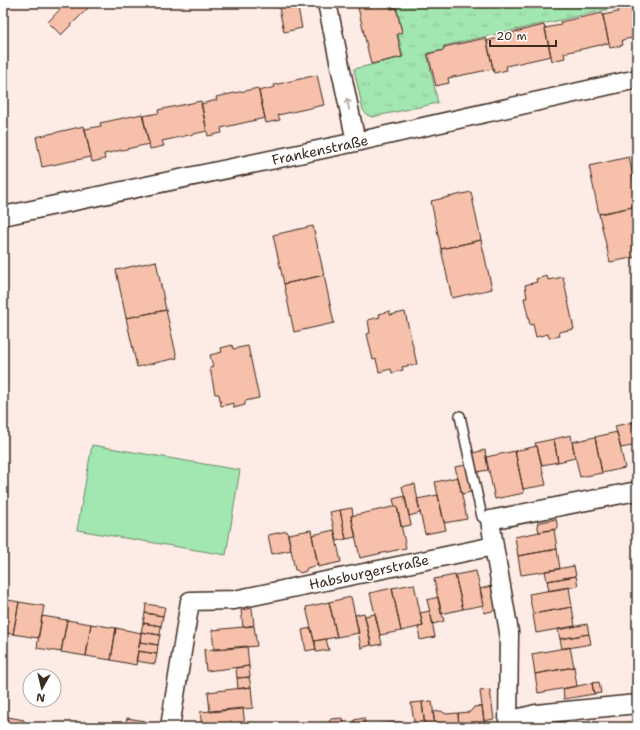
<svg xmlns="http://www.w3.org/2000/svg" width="640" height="730" font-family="'Shantell Sans',sans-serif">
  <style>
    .grass { fill: url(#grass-tufts); stroke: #6e8868 }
    .pitch { fill: #a2e6b1; stroke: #6e8868 }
    .building { fill: #f7c0aa; stroke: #3b2a1e }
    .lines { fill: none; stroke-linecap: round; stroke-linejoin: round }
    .lane-casing { stroke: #3b2a1e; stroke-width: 12 }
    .street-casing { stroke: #3b2a1e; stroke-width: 21 }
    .lane { stroke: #fff; stroke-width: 9 }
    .street { stroke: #fff; stroke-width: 18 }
    .oneway { stroke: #a79f9a }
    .labels { text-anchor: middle; stroke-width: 3; stroke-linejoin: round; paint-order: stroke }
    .street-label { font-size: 14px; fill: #3b2a1e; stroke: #fff }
  </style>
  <defs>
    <pattern id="grass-tufts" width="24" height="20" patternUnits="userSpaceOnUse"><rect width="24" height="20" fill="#a2e6b1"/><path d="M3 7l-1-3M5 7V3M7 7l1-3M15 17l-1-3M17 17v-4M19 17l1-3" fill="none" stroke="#8cc598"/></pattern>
  </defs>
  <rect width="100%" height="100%" fill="#fdece6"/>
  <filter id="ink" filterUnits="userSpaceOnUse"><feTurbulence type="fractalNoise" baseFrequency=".025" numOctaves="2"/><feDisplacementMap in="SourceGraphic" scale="8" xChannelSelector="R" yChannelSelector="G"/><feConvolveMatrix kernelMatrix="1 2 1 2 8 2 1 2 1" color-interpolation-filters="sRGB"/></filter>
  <g filter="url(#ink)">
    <path class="grass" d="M391 3H637L443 46 444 50 427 53 438 103 372 117 367 115 363 110 354 69 403 57 398 34 402 33 397 7 392 8Z"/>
    <path class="pitch" d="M92 445 240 470 226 555 77 530Z"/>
    <path class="building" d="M66 3H93L61 35 48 22Z
      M278 3H297L302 28 284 32Z
      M357 3H390L391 9 396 8 402 32 397 34 402 57 371 64Z
      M637 5V37L622 40 623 45 610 48 603 15 618 12V9Z
      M602 13 609 43 564 53 565 58 552 61 545 28 561 25 560 22Z
      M544 25 551 56 506 66 507 70 494 73 487 41 502 37V35Z
      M486 38 493 69 448 78 449 83 436 86 428 54 444 50V47Z
      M317 75 324 105 278 115 280 120 266 123 259 91 275 87 274 85Z
      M258 88 265 118 221 128 222 133 208 136 201 104 217 100 216 97Z
      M201 101 207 131 162 141 164 146 150 149 143 116 159 113 158 110Z
      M142 114 149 144 104 154 105 159 92 162 85 129 101 126 100 123Z
      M84 126 91 157 42 167 36 137Z
      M629 157 637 196V206L599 214 589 166Z
      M471 192 481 240 441 249 431 201Z
      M637 206V257L610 262 599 214Z
      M313 226 324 275 284 284 273 235Z
      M481 240 492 289 452 298 441 249Z
      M156 261 166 310 126 318 116 270Z
      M324 275 334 323 294 332 284 284Z
      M547 276 548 280 563 277 574 329 559 332 560 336 549 338 548 334 536 337 533 324 530 325 524 298H527L525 285 537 282 536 279Z
      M166 310 177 358 137 367 126 318Z
      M390 311V315L405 312 417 364 402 367 403 370 392 373 391 369 379 372 376 359 373 360 367 334 370 333 368 320 380 317 379 314Z
      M232 345 233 349 248 346 259 398 245 401V405L234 408V403L221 406 219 394H215L210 368 213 367 210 355 222 352 221 348Z
      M637 421V442L633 422Z
      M633 422 637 445 621 448 615 426Z
      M617 432 625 468 602 473 595 437Z
      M571 435 575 458 558 462 554 439Z
      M595 437 602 473 580 477 572 442Z
      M554 439 558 462 542 465 537 446H536L535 443Z
      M537 446 546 485 523 489 515 451Z
      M485 450 488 470 477 472 473 453Z
      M515 451 524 493 495 499 486 457Z
      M466 465 471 492 462 494 455 467Z
      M458 477 467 519 444 523 435 482Z
      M415 484 420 513 409 516 402 486Z
      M438 495 446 530 425 534 417 499Z
      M405 496 411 525 401 527 397 506 395 507 393 499Z
      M397 506 406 548 360 558 351 516Z
      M352 508 353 515 351 516 356 537 346 539 340 510Z
      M340 510 346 539 337 541 330 512Z
      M556 519 558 529 539 532 537 523Z
      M554 529 557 549 518 556 515 537Z
      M311 530 318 565 307 568 306 571 300 573 297 570H295L288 534Z
      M334 530 341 562 318 567 312 535Z
      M287 531 291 550 272 554 268 535Z
      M557 549 560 569 521 575 518 556Z
      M574 566 576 576 547 581 545 571Z
      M476 571 484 605 463 609 455 575Z
      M455 575 463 609 441 614 434 579Z
      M576 576 578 586 549 591 547 581Z
      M414 584 423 626 401 631 392 588Z
      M491 586 496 610 484 613 480 589Z
      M569 587 572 607 533 614 529 594Z
      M392 588 401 631 380 635 370 593Z
      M351 597 359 633 337 637 329 602Z
      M438 597 444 621 433 624 427 600Z
      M3 599 19 602 13 634 3 632Z
      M19 602 44 606 38 638 13 634Z
      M329 602 337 637 314 641 306 607Z
      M146 604 165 607 163 616 145 613Z
      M572 607 575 626 536 633 533 614Z
      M252 608 254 625 243 627 241 610Z
      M430 611 435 637 420 640 418 627 423 626 420 613Z
      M145 613 163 616 161 626 143 623Z
      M364 613 371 645 361 648 355 615Z
      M375 614 382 644 372 646 365 616Z
      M42 616 67 620 61 652 37 648Z
      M67 620 91 624 86 656 61 652Z
      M143 623 161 626 160 635 141 632Z
      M91 624 116 628 111 660 86 656Z
      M587 624 589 634 560 639 558 630Z
      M254 626 257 646 214 650 212 630Z
      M116 628 141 633 136 665 111 660Z
      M311 628 316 649 306 651 302 630Z
      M141 632 160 635 158 645 140 642Z
      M589 634 591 644 562 649 560 639Z
      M326 639 329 650 316 652 315 641Z
      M140 642 158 645 157 654 138 651Z
      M247 646 249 666 206 671 204 650Z
      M570 647 574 667 535 674 532 654Z
      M138 651 157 654 155 664 136 661Z
      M249 666 250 677 237 678 236 668Z
      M574 667 577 686 538 693 535 674Z
      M249 677 251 687 238 689 237 678Z
      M599 682 601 693 594 694 592 683Z
      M592 683 594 694 564 699 563 689Z
      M251 687 253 708 210 712 208 692Z
      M490 690 494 719 484 721 480 691Z
      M432 701 435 726 425 727 422 702Z
      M422 702 425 727H415L411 703Z
      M482 706 485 727H459L458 713 470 712 474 707Z
      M243 708 245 727H202L200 712Z
      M441 711 446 714 458 713 459 727H435L433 712Z
      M3 716 24 720 23 727H3Z
      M127 718 145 721 144 727H125Z
      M343 718 344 726 329 727 328 723 331 719Z
      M364 718 365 727H355L354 720Z
      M307 722 311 725V727H295V724Z
      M399 722 404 725 414 724 415 727H390L389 723Z
      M328 723 329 727H311V725Z
      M389 723 390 727H377L379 724Z"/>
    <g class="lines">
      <defs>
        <path id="lane" d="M460 416 482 517 490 520"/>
        <path id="street" d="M327 3 356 142
          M3 216 356 142 637 79
          M494 546 490 520 637 491
          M508 721 536 714 637 704
          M170 727 190 601 234 600 494 546 509 632 508 727"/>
      </defs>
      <use href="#lane" class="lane-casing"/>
      <use href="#street" class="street-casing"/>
      <use href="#lane" class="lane"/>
      <use href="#street" class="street"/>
    </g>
    <defs><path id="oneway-shaft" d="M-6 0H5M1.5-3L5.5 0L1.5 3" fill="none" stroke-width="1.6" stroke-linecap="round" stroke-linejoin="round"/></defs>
    <use class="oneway" href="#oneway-shaft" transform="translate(348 104) rotate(-102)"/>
  </g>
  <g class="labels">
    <g class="street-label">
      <text transform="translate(320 150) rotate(-12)" y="5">Frankenstraße</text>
      <text transform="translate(369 572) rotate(-12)" y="5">Habsburgerstraße</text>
    </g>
  </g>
  <rect width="640" height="730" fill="none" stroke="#fff" stroke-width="16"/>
  <rect x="8" y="8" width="624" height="714" fill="none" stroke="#3b2a1e" stroke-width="1.5" filter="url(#ink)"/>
  <g transform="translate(42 688) rotate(188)"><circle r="19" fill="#ffffff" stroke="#b1aaa5"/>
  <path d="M0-3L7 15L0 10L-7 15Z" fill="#3b2a1e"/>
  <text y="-6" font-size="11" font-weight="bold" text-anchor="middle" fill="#3b2a1e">N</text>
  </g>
  <path d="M490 40v6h66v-6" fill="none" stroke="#3b2a1e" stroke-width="2"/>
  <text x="496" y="40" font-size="12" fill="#3b2a1e" stroke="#ffffff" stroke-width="3" paint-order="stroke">20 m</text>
</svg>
